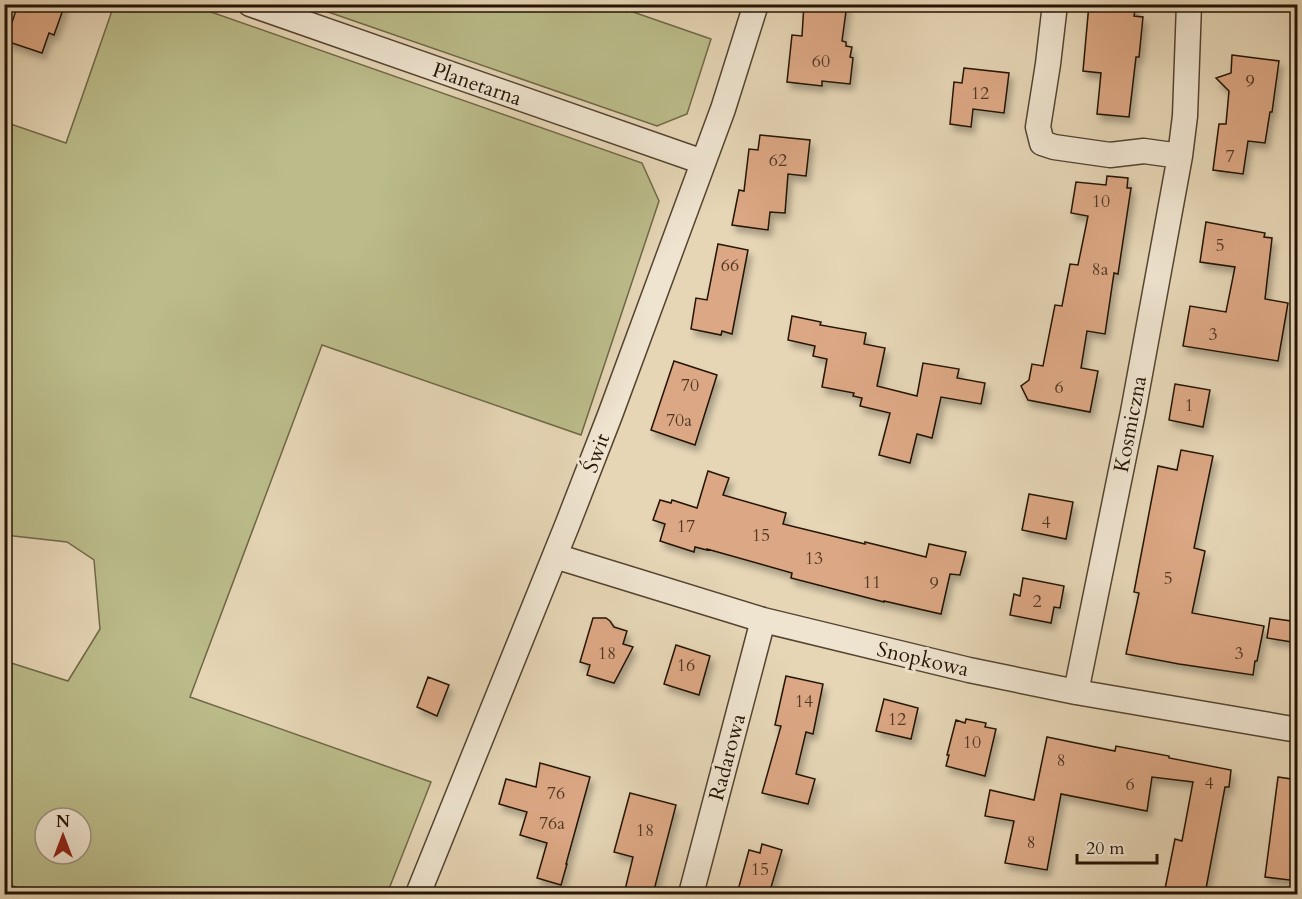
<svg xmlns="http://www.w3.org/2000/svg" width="1302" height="899" font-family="Cardo,serif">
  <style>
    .green { fill: #bbbc8a; stroke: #6f6847; stroke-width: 1.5; fill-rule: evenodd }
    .building { fill: #dca784; stroke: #231304; stroke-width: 1.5; filter: url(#shadow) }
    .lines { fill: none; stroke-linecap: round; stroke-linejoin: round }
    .street-casing { stroke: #544430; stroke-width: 27 }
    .street { stroke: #efe4d0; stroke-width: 24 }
    .labels { text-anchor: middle; stroke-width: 6; stroke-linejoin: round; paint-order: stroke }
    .number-label { font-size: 18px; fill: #513824 }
    .street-label { font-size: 21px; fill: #231304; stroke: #efe4d0 }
  </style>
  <defs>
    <filter id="shadow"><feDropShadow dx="3.5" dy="6" stdDeviation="3" flood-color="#0004"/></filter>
  </defs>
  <rect width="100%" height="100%" fill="#e6d6b6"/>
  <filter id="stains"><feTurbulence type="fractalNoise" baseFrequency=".00333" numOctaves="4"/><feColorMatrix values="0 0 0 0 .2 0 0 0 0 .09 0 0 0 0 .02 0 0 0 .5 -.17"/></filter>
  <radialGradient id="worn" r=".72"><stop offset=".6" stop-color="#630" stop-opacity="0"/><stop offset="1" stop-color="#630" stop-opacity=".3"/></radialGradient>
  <path class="green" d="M114 5H191L642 163 659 201 581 435 322 345 190 697 431 782 387 894H35L5 883V661L68 681 100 629 94 560 67 542 5 535V122L66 143ZM45 818H81V854H45Z
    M308 5H613L711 39 687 114 657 126Z"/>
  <path class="building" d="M18 4H65L54 35 49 33 42 53 6 41Z
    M804 4H847L842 41 846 42V46L852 47 850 57 853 58 850 84 822 81V86L787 82 792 35 802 36Z
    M1089 4H1136L1134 16 1143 17 1139 57H1136L1129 117 1097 114 1101 73 1083 71Z
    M1232 55 1279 61 1272 112H1270L1265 143 1248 141 1243 174 1213 170 1219 124H1226L1229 91 1216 78 1231 73Z
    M964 68 1009 73 1004 113 973 109 971 127 950 124 954 82 962 83Z
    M760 135 810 140 806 176 788 174 785 213 770 212 768 230 732 225 739 190 744 191 749 149 758 150Z
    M1107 176 1128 178 1127 188H1131L1118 274 1114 273 1105 334 1087 331 1081 368 1098 371 1090 412 1028 400 1021 386 1029 380 1032 364 1043 366 1055 305 1062 306 1070 264 1078 265 1088 216 1071 213 1076 182 1106 185Z
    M1206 222 1265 233 1264 237 1272 238 1265 299 1288 303 1278 361 1183 346 1190 306 1226 312 1235 267 1200 262Z
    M718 244 748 250 732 334 722 331 721 335 691 329 696 298 707 300Z
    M792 316 821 322 820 325 866 333 864 344 885 348 877 386 917 396 923 363 959 369 957 378 985 383 981 404 941 397 932 438 917 434 910 463 879 455 890 413 860 406 862 398 853 396 854 393 822 387 827 359 813 356 815 346 788 340Z
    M674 361 717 375 695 445 651 430Z
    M1175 384 1210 390 1203 427 1169 420Z
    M1181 450 1213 456 1194 548 1205 551 1192 613 1264 626 1257 661H1255L1253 675 1179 664 1126 654 1139 593 1134 592 1158 466 1177 470Z
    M708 471 729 478 723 495 786 513 783 524 865 544V542L926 557 929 544 966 552 960 575 950 574 941 614 884 601V602L791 578 792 573 707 549V550L695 547 694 552 660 541 665 524 653 520 660 500 671 503 672 500 697 508Z
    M1029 494 1073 502 1066 539 1022 530Z
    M1023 578 1064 586 1060 608 1054 607 1051 623 1010 615 1014 594 1020 596Z
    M593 618H606L610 621 614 627 627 631 623 644 633 647 614 683 587 675 590 665 580 662Z
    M1270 618 1298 622V643L1267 638Z
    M676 645 710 656 699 695 664 684Z
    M786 676 823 684 813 734 806 732 796 774 815 779 808 804 762 793 781 726 775 725Z
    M428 677 449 685 437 716 417 707Z
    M884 699 918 708 911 739 876 731Z
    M966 719 986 723 985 727 996 729 985 776 946 766 949 755H947L956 720 965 723Z
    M1047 737 1115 751 1116 746 1169 756V758L1231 770 1229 787H1225L1205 894H1164L1175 839 1182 841 1193 782 1152 777 1147 811 1061 794 1047 870 1005 863 1014 821 985 816 990 790 1034 800Z
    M540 763 590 777 566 864H567L561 885 537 878 547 843 520 835 527 812 499 804 506 779 536 787Z
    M1278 777 1298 780V881L1265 877Z
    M630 793 676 805 653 894H624L633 857 614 852Z
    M762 844 782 850 769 894H737L749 850 760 853Z"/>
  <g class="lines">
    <defs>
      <path id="street" d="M250 4 703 162
        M1055 4 1048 64 1038 127 1042 143 1054 147 1110 155 1144 151 1180 156
        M555 556 763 620 969 670 1076 692 1298 730
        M1076 692 1133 412 1180 156 1185 116 1189 4
        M418 894 568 523 610 415 723 109 756 4
        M691 894 763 620"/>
    </defs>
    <use href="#street" class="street-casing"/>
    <use href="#street" class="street"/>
  </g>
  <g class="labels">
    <g class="number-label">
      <text x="821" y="67">60</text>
      <text x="1250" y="87">9</text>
      <text x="980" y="99">12</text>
      <text x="1230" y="162">7</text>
      <text x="778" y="166">62</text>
      <text x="1101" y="207">10</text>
      <text x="1220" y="251">5</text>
      <text x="730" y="271">66</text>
      <text x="1100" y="275">8a</text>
      <text x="1213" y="340">3</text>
      <text x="690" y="391">70</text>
      <text x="1059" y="393">6</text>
      <text x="1189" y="411">1</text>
      <text x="679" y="426">70a</text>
      <text x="1046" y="528">4</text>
      <text x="686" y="532">17</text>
      <text x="761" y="541">15</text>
      <text x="814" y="564">13</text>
      <text x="1168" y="584">5</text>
      <text x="872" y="588">11</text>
      <text x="934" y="589">9</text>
      <text x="1037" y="607">2</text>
      <text x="607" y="659">18</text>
      <text x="1239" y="659">3</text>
      <text x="686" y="671">16</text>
      <text x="804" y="707">14</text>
      <text x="897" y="725">12</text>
      <text x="972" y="748">10</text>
      <text x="1061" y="766">8</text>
      <text x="1209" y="789">4</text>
      <text x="1130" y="790">6</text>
      <text x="556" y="799">76</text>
      <text x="552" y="829">76a</text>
      <text x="645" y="836">18</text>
      <text x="1031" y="848">8</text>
      <text x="760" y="875">15</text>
    </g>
    <g class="street-label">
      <text transform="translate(477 84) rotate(19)" y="7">Planetarna</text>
      <text transform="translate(1130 424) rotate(-79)" y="7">Kosmiczna</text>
      <text transform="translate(596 453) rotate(-69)" y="7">Świt</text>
      <text transform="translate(923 659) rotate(13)" y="7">Snopkowa</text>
      <text transform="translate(727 757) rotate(-75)" y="7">Radarowa</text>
    </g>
  </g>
  <rect width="1302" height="899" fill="none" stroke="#e6d6b6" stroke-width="24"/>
  <rect x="6" y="6" width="1290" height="887" fill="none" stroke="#231304" stroke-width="3"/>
  <rect x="12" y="12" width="1278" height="875" fill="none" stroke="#231304" stroke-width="1.5"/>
  <g transform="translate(63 836)"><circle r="28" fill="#efe4d0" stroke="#9d907e" stroke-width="1.5"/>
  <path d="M0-4.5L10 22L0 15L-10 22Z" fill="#8f2418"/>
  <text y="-9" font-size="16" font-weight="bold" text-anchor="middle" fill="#231304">N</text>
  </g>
  <path d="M1077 854v9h80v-9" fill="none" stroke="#231304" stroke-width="3"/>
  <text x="1086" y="854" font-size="18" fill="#231304" stroke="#efe4d0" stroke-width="4.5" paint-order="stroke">20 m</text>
  <rect width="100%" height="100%" filter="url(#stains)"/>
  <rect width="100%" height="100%" fill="url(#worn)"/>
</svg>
